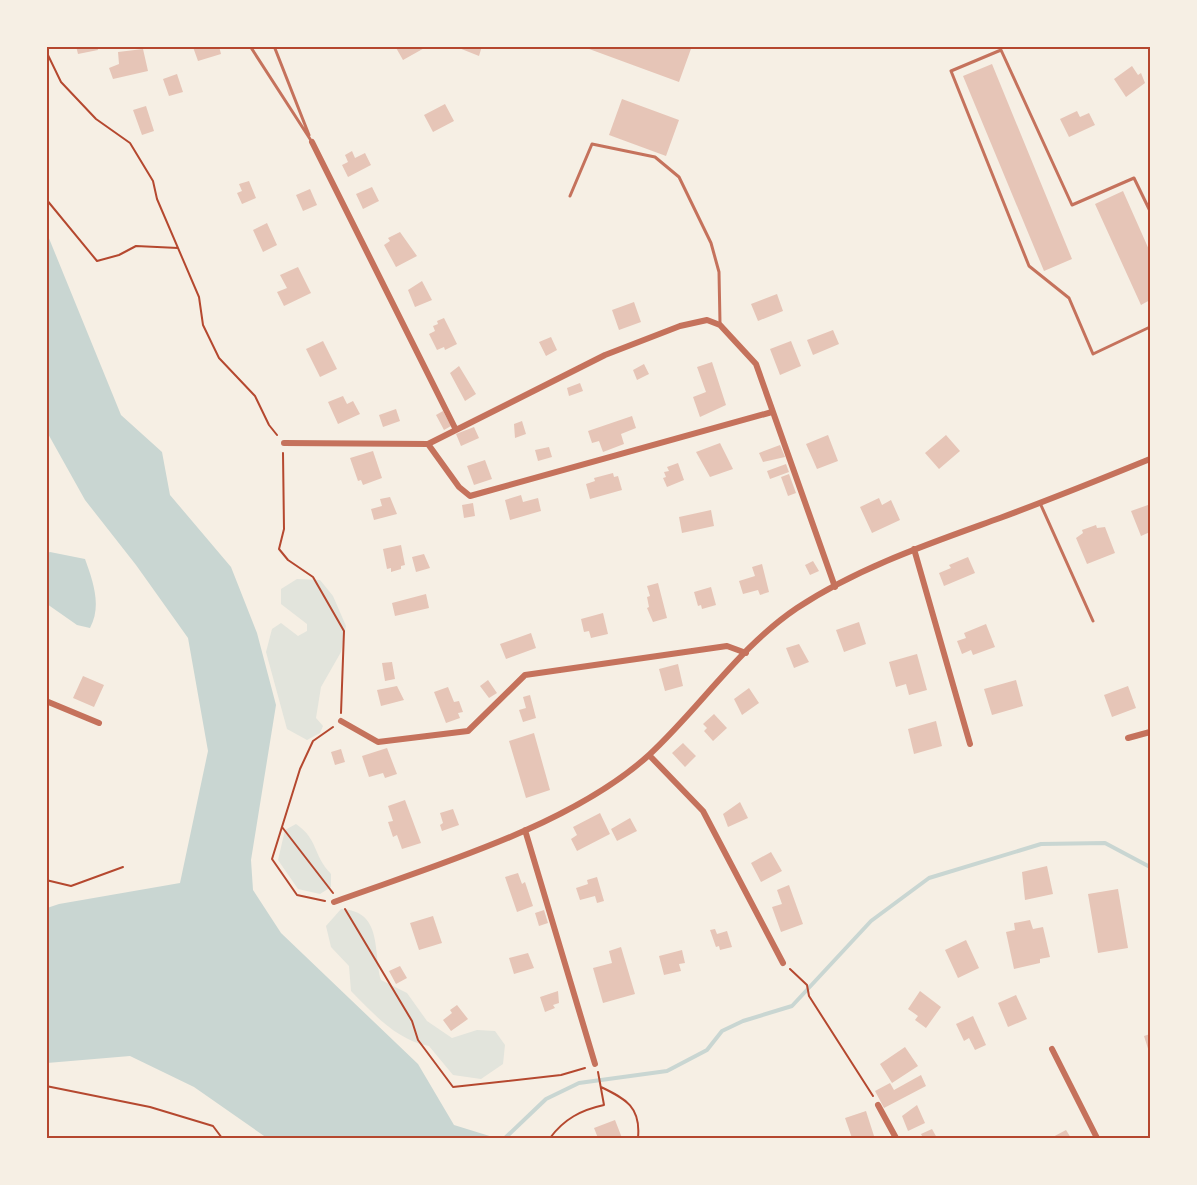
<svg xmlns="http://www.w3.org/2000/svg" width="1197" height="1185" font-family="Helvetica,sans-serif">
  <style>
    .green { fill: #e2e4dc }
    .water { fill: #c9d6d2 }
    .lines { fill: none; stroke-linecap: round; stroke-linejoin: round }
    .stream { stroke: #c9d6d2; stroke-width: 4 }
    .building { fill: #e6c5b7 }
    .path { stroke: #b5482f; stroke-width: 2 }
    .service { stroke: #c5725c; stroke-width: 3 }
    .minor { stroke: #c5725c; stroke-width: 6 }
    .neatline { fill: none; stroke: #b5482f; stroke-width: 2 }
  </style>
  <rect width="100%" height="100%" fill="#f6efe4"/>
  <path class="green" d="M297 579 320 580 333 596 346 626 341 652 321 687 316 718 323 726 320 733 307 740 287 729 266 652 272 629 281 623 298 636 307 631V624L281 604V589Z
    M296 824C319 840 312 854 331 874V887L320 894 298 889 278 860 285 830Z
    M341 909C383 911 373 951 381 980L407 993 427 1021 452 1038 477 1030 495 1031 505 1045 503 1064 481 1079 453 1075 429 1046C396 1040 373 1013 351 991L349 966 331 947 326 926Z"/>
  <path class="water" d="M46 231 121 415 162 452 170 495 231 567 257 633 276 705 251 860 253 890 281 933 418 1064 454 1125 496 1138H267L194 1087 130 1056 47 1063V908L59 904 180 883 208 751 188 638 136 565 85 500 47 432Z
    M50 552 85 559C93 581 102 606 90 628L77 625 47 604V553Z"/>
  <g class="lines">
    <path class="stream" d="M505 1138 546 1099 579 1083 667 1071 707 1050 722 1031 743 1021 792 1006 871 921 929 878 1041 844 1105 843 1150 867"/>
  </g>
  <path class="building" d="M76 46H97L98 50 78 54Z
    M219 46 221 54 198 61 193 47Z
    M395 46H428L403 60Z
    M454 46H482L479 56Z
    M581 46H692L679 82Z
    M143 49 148 71 113 79 109 68 119 64 118 52Z
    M992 64 1072 259 1044 271 963 76Z
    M1132 66 1138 75 1141 73 1145 83 1126 97 1114 79Z
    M177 74 183 92 169 96 163 79Z
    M622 99 679 120 666 156 609 135Z
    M445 104 454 121 433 132 424 115Z
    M146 106 154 131 142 135 133 110Z
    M1077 111 1080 117 1089 113 1095 125 1069 137 1060 119Z
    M352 151 355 158 365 153 371 165 348 177 342 165 348 162 345 155Z
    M249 181 256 198 242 204 237 193 242 191 239 184Z
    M372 187 379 201 363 209 356 194Z
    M310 189 317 205 303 211 296 195Z
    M1123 191 1150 252V300L1141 305 1095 204Z
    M267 223 277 245 263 252 253 230Z
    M400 232 417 256 396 267 384 245 390 241 388 238Z
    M298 267 311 293 284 306 277 292 287 288 280 275Z
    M422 281 432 300 415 307 408 290Z
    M777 294 783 311 758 321 751 304Z
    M634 302 641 322 619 330 612 310Z
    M444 318 457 344 445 350 444 347 437 350 429 334 435 331 433 326 438 324 437 321Z
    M833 330 839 344 813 355 807 340Z
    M551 337 557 350 546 356 539 342Z
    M323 341 337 369 320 377 306 349Z
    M791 341 801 366 780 375 770 349Z
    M712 362 726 405 700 417 693 397 706 392 697 367Z
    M644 364 649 374 637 380 633 370Z
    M459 366 476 394 465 401 450 373Z
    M580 383 583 391 569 396 567 388Z
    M343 396 347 404 353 401 360 414 338 424 328 402Z
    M396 409 400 421 383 427 379 415Z
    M443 411 451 426 444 430 436 415Z
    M632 416 636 428 621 434 624 444 603 452 599 441 592 443 588 431Z
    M522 421 526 434 515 438 514 424Z
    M474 427 479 438 461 446 456 434Z
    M828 435 838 461 817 469 806 444Z
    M946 435 960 451 939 469 925 453Z
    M720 443 733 469 710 477 696 452Z
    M780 445 785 457 763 462 759 453Z
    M549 447 552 457 538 461 535 450Z
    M373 451 382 478 363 485 361 480 358 481 350 458Z
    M485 460 492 479 474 485 467 466Z
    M678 463 684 480 667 487 663 478 666 477 664 472 669 471 667 467Z
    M786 464 789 472 770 479 767 471Z
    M613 473 614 477 618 476 622 490 590 499 586 484 595 481 594 478Z
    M789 474 796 493 788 496 781 477Z
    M521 495 523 502 538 498 541 511 510 520 505 500Z
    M390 497 397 514 374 520 371 509 382 506 380 499Z
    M879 498 882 505 891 500 900 520 872 533 860 507Z
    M473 503 475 516 464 518 462 505Z
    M1148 505 1150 532 1141 536 1131 511Z
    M711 510 714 526 682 533 679 517Z
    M1096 525 1097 528 1105 527 1115 553 1087 564 1076 538 1083 533 1082 530Z
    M401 545 405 565 401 566V569L391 572V568L387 569 383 549Z
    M424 554 430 568 416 572 412 557Z
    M968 557 975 573 944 586 939 573 951 568 949 565Z
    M813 561 819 571 810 575 805 565Z
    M762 564 769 592 760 595 758 590 743 594 739 581 755 576 752 567Z
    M658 583 667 618 653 622 647 608 649 607 647 597 650 596 647 586Z
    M711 587 716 605 702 609 701 605 698 606 694 592Z
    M426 594 429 608 395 616 392 603Z
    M603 613 608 634 591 638 589 631 584 632 581 619Z
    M859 622 866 644 844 652 836 630Z
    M986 624 995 647 973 655 971 650 962 654 957 641 966 638 964 633Z
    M531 633 536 648 506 659 500 644Z
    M799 644 809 662 794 668 786 648Z
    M917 654 927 690 909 695 906 684 896 687 889 662Z
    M392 662 395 679 385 681 382 663Z
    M678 664 683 686 665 691 659 669Z
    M83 676 104 685 94 707 73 698Z
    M488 680 497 693 489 698 480 686Z
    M1016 680 1023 706 992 715 984 689Z
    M397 686 404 700 381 706 377 690Z
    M1128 686 1136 708 1112 717 1104 695Z
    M448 687 454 702 459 701 463 712 458 713 460 718 446 723 434 692Z
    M749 688 759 703 742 715 734 699Z
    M530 695 536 718 523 722 519 710 526 708 523 697Z
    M714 714 727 728 713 741 704 731 707 728 703 724Z
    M936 721 942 746 914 754 908 729Z
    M534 733 550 790 526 798 509 741Z
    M683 743 696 756 685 767 672 753Z
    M387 748 397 774 385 778 383 773 369 777 362 756Z
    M341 749 345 762 335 765 331 752Z
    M405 800 421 843 402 849 397 835 393 837 388 822 393 821 388 806Z
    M740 802 748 818 728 827 723 814Z
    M453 809 459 825 442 831 440 825 443 823 440 813Z
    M600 813 610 834 577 851 571 839 577 835 573 827Z
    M630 818 637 831 617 841 611 829Z
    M771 852 782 871 761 882 751 863Z
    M1047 866 1053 894 1025 900 1022 872Z
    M518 873 522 884 525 882 533 906 517 912 505 877Z
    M597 877 604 901 597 903 595 896 580 900 576 888 588 884 587 880Z
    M789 885 803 924 781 932 772 907 782 904 777 890Z
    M1118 889 1128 948 1098 953 1088 894Z
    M544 910 548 923 539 926 535 913Z
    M433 916 442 943 419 950 410 923Z
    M1030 920 1033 929 1043 927 1050 957 1040 959V963L1014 969 1006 932 1015 930 1014 923Z
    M715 929 717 934 727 931 732 947 720 950 719 946 716 947 710 930Z
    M966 940 979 968 958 978 945 950Z
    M621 947 635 994 603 1003 593 968 612 963 609 951Z
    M682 950 685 963 679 964 681 971 664 975 659 956Z
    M528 953 534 968 514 974 509 958Z
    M400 966 407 978 396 984 389 971Z
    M558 991 559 1003 553 1005 555 1008 545 1012 540 997Z
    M920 991 941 1007 926 1028 915 1020 918 1016 908 1009Z
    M1016 995 1027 1019 1008 1027 998 1003Z
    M457 1005 468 1019 451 1031 443 1020 452 1013 450 1010Z
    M973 1016 986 1045 975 1050 969 1038 964 1041 956 1024Z
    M1150 1034V1055L1144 1036Z
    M905 1047 918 1066 892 1083 880 1064Z
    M921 1075 926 1086 884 1108 875 1091 890 1083 894 1090Z
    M917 1105 925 1123 908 1131 902 1116Z
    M866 1111 874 1136 852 1138 845 1118Z
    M615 1120 622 1138H598L594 1128Z
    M932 1129 937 1138H923L921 1134Z
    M1066 1130 1071 1138H1051Z"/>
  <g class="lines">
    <path class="path" d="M46 51 61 82 96 119 130 143 153 181 157 199 199 297 203 325 219 358 255 396 269 425 277 435
      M46 199 97 261 119 255 136 246 178 248
      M283 453 284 529 279 549 288 560 313 577 344 631 341 713
      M282 827 333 893
      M46 880 71 886 123 867
      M325 901 297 895 272 859 300 769 313 741 333 727
      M345 909 412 1021 418 1040 453 1087 561 1075 585 1068
      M790 969 807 985 809 996 873 1096
      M46 1086 150 1107 213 1126 222 1138
      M601 1087C626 1099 641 1107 638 1138
      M550 1138C564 1119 581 1110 604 1105L598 1072"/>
    <path class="service" d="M250 46 312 142
      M274 46 309 135
      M570 196 592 144 655 157 679 177 711 243 719 272 720 323
      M1150 211 1134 178 1072 205 1001 50 951 71 1029 266 1069 298 1093 354 1150 327
      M1040 503 1093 621"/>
    <path class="minor" d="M312 142 456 430
      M284 443 428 444 605 355 680 326 707 320 720 325 756 364 835 587
      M428 444 459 487 470 496 772 412
      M914 549 970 744
      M46 701 99 723
      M341 721 378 742 468 731 525 675 727 646 746 653
      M1128 738 1150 732
      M649 755 703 811 783 963
      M525 830 595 1064
      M334 902C433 866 571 826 649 755 700 708 739 647 797 608 859 567 931 543 1000 518 1051 499 1101 479 1150 459
      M1052 1049 1097 1138
      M878 1105 896 1138"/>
  </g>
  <rect width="1197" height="1185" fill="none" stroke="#f6efe4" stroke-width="96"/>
  <rect x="48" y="48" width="1101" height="1089" class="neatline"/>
</svg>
